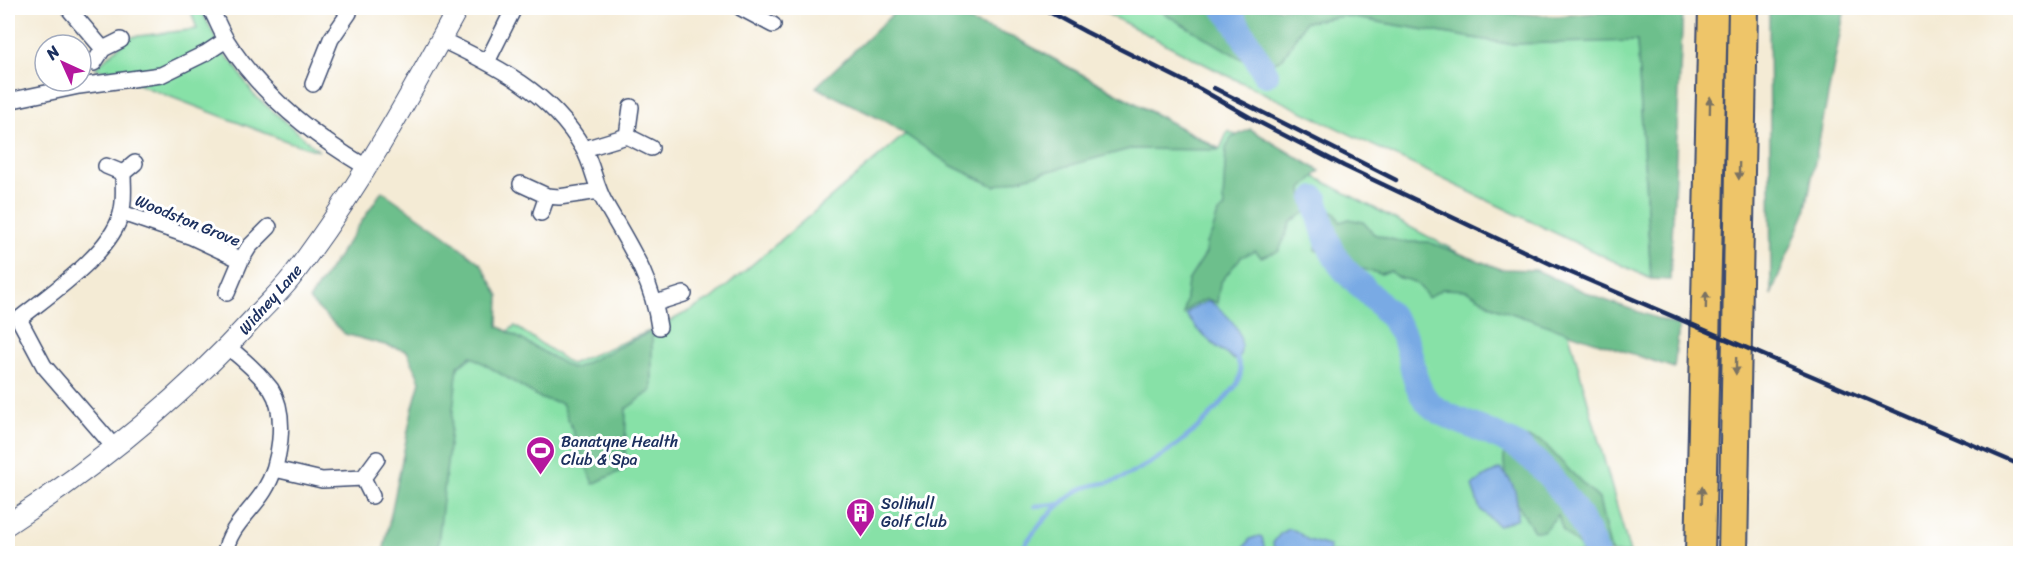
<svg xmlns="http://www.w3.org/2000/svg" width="2028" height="561" font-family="Sriracha,sans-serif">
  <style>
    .green { fill: #87e1a7; stroke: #518882; stroke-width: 1.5 }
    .forest { fill: #6dbf8c; stroke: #447775; stroke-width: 1.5 }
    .water { fill: #79aae4; stroke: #4a6ca1; stroke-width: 1.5 }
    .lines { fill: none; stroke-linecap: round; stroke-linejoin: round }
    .stream { stroke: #79aae4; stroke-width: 4.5 }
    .river { stroke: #79aae4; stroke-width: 26 }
    .minor-casing { stroke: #3c4b70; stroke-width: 18 }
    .tertiary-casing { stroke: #3c4b70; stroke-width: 22 }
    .motorway-casing { stroke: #3c4b70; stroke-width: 32 }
    .minor { stroke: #fff; stroke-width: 15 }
    .tertiary { stroke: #fff; stroke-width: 20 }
    .motorway { stroke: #eec569; stroke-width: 28 }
    .rail { stroke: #1b2f5e; stroke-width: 4.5 }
    .oneway { fill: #7a7263 }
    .labels { text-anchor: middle; stroke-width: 6; stroke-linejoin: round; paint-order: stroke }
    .street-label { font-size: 16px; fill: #1b2f5e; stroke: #fff }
    .poi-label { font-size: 16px; fill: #1b2f5e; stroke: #fff; text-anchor: start }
  </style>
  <rect width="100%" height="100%" fill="#fff"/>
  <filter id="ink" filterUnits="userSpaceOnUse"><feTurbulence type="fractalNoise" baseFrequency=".0167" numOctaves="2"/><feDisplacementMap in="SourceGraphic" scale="12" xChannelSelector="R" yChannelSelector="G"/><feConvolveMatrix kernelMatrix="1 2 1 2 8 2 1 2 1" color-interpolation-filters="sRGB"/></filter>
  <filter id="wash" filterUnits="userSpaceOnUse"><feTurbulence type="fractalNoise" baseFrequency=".008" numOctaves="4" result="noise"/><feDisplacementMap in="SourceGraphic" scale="24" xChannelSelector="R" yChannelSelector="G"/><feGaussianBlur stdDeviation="1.35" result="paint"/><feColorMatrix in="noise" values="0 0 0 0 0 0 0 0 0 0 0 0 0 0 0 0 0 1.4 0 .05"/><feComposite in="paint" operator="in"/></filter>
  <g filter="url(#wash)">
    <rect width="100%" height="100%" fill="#f4ebd5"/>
    <path class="green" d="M190 8H200L224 54 234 64 253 94 319 151 289 142 95 68 130 37 197 29Z
      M1096 8H1156L1165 14 1283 58 1305 22 1343 16 1509 44 1637 40 1651 279 1216 70Z
      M1017 39 1220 149 1228 131 1499 274 1566 323 1630 553 393 554 429 388 515 326 571 364 659 327 713 298Z"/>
    <path class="forest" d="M899 8H933L1017 39 1220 150 1130 149 994 186 952 166 890 124 816 87Z
      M1169 8H1429L1556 16 1656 8H1683L1670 280 1651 279 1637 41 1509 44 1343 16 1305 22 1283 58 1260 70 1165 14Z
      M1769 8H1845L1805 213 1771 295Z
      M1250 129 1320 171 1302 189 1303 199 1312 208 1291 222 1279 251 1261 257 1255 251 1241 257 1220 283 1217 303 1207 299 1191 306 1184 314 1188 281 1206 253V243L1212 233 1218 213 1225 208 1223 201 1226 148 1231 138Z
      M382 191 446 236 481 264 499 296 498 326 573 369 652 331V390L626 409 625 469 593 484 562 403 542 399 471 356 458 366 437 553H383L412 411 420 381 407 351 345 334 309 300Z
      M1325 209H1328L1336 214 1340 222 1349 219 1363 222 1374 234 1387 238 1402 242H1428L1501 269 1536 270 1596 297 1679 326 1674 368 1496 308 1466 290 1442 289 1428 298C1424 291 1418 282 1409 280 1401 278 1396 279 1391 271L1381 274 1363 269 1344 287 1329 255 1315 250 1321 232 1313 221 1316 215Z
      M1514 435 1542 441 1570 471 1599 499 1611 553H1583L1579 546 1563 531 1558 515 1543 531H1534C1521 512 1502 480 1504 457 1504 450 1511 442 1514 435Z"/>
    <path class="water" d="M1209 301C1227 313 1248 333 1239 358L1235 360C1216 348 1199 333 1186 315L1192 308Z
      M1500 469C1516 483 1518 497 1517 518L1499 526 1480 509 1472 486 1486 476Z
      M1289 529 1296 531 1308 540 1329 546 1330 553H1275L1273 543 1280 534Z
      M1259 536 1262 537 1265 551 1263 553H1231L1241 552 1250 539Z"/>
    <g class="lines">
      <path class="stream" d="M1035 506 1057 504
        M1019 554C1035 528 1052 508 1078 491 1090 483 1104 485 1117 480 1159 462 1200 431 1228 395 1233 390 1239 383 1240 376 1242 370 1239 364 1237 358"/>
      <path class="river" d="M1224 8 1236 23 1266 74
        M1315 199C1322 223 1328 252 1345 270 1363 289 1396 315 1405 339 1414 360 1412 390 1432 406 1450 420 1474 425 1494 435 1506 440 1520 447 1529 456 1557 480 1584 518 1596 554"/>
    </g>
  </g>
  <g filter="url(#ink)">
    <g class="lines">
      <defs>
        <path id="minor" d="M68 8 103 49 121 40
          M210 8C216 18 220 30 227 41 261 95 312 135 366 167
          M741 8 773 25
          M440 39C496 66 551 92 583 148 593 165 595 186 605 203 629 245 652 278 659 327
          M487 62 514 8
          M94 63 103 49
          M313 84 331 39 349 13 343 8
          M8 101 79 86 161 75 206 53 226 40
          M627 136 651 148
          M584 149 627 136 631 107
          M106 166 123 173
          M521 184 547 196 559 197 599 191
          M122 213 192 237 241 260 249 247 269 227
          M541 213 547 196
          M227 293 241 260
          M656 303 684 294
          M115 448 44 366 19 319C50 294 111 253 121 214 125 201 123 186 123 173L135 163
          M275 469 322 480 363 478 377 459
          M363 478 372 496
          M225 554C228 528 251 512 264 491 280 466 288 415 271 389 259 373 243 359 228 347"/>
        <path id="tertiary" d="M8 524C97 466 182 397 254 318 266 305 280 292 291 278 356 193 407 101 458 8"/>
        <path id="motorway" d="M1700 554 1713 8
          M1733 554 1743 8"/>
      </defs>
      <use href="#minor" class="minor-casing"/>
      <use href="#tertiary" class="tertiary-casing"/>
      <use href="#motorway" class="motorway-casing"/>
      <use href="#minor" class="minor"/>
      <use href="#tertiary" class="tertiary"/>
      <use href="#motorway" class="motorway"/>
      <path class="rail" d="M1042 8 1086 32 1200 89 1253 119 1344 166 1553 265 2020 465
        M1214 88 1396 180"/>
    </g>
    <defs><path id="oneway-solid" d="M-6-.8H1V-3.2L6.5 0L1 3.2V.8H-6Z" transform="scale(1.5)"/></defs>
    <g class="oneway">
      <use href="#oneway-solid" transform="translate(1710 105) rotate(-89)"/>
      <use href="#oneway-solid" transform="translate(1739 171) rotate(91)"/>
      <use href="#oneway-solid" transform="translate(1706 300) rotate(-89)"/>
      <use href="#oneway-solid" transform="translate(1736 366) rotate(91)"/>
      <use href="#oneway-solid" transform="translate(1702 495) rotate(-89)"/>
    </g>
  </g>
  <defs>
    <symbol id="stadium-pin" viewBox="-11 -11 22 30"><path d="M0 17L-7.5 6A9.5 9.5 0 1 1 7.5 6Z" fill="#b5179e" stroke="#fff"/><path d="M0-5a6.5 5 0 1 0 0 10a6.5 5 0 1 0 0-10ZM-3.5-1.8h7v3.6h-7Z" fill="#fff"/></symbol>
    <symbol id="building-pin" viewBox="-11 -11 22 30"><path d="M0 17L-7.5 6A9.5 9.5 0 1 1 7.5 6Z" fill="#b5179e" stroke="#fff"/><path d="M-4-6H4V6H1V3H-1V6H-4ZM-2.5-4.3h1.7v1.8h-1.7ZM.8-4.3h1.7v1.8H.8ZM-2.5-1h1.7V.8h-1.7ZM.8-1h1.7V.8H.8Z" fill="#fff"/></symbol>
  </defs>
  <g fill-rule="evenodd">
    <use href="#stadium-pin" x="524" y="434" width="33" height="45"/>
    <use href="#building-pin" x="844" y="496" width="33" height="45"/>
  </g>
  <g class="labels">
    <g class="street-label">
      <text transform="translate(188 220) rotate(22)" y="6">Woodston Grove</text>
      <text transform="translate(270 299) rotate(-49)" y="6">Widney Lane</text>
    </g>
    <g class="poi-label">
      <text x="561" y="447">Banatyne Health<tspan x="561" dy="18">Club &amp; Spa</tspan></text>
      <text x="881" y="509">Solihull<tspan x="881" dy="18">Golf Club</tspan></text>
    </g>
  </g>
  <rect width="2028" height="561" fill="none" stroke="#fff" stroke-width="30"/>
  <g transform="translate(63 63) rotate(315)"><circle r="28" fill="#ffffff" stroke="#a4acbf" stroke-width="1.5"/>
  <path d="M0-4.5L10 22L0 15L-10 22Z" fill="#b5179e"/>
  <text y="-9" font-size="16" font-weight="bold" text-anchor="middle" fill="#1b2f5e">N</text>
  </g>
</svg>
